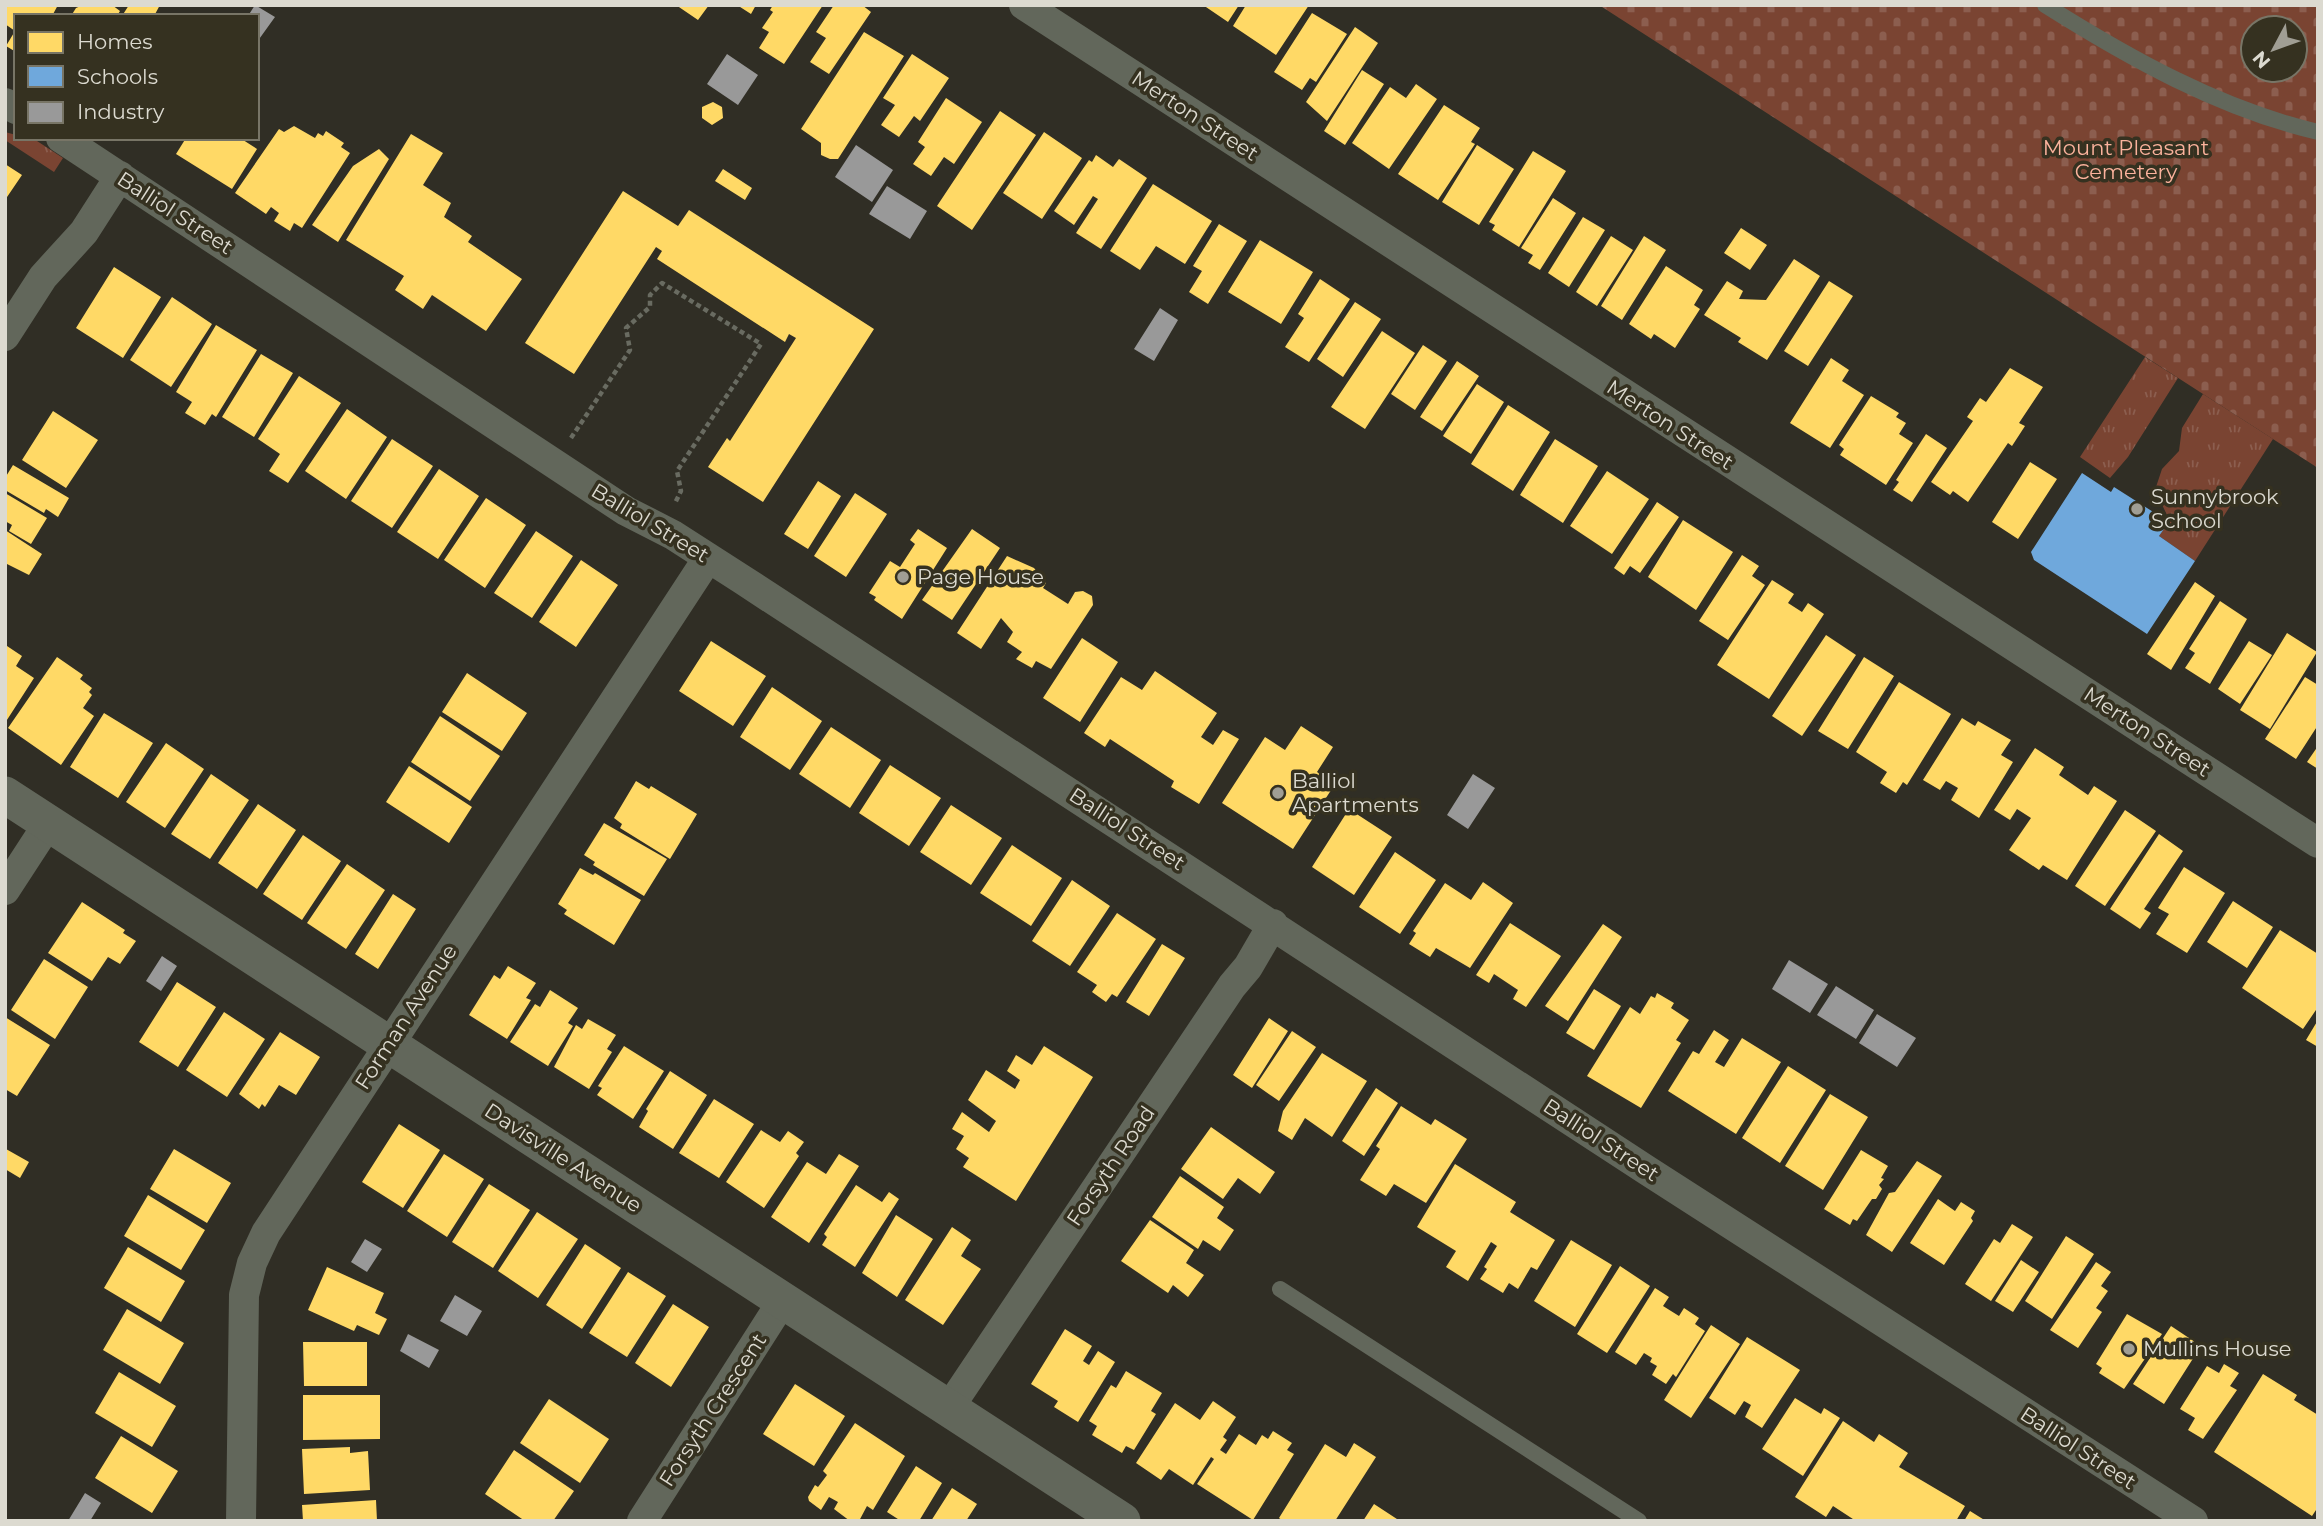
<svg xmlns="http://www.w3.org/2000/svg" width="2323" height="1526" font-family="Montserrat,sans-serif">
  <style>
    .grass { fill: url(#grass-tufts) }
    .cemetery { fill: url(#cemetery-stones); fill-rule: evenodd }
    .homes { fill: #ffd966 }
    .schools { fill: #6fa8dc }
    .industry { fill: #999 }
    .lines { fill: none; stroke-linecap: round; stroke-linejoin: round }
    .path { stroke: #696b61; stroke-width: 4.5; stroke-dasharray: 5 3.5; stroke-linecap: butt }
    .service { stroke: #62675b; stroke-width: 16 }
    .minor { stroke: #62675b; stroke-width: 30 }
    .tertiary { stroke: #62675b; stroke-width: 37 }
    .poi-dot { fill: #a09e94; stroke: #353120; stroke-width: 2.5 }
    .labels { text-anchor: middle; stroke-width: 7; stroke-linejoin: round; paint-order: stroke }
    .street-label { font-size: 21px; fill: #dcdad0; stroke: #353120 }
    .park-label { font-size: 21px; fill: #fbb29c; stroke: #353120 }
    .poi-label { font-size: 21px; fill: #dcdad0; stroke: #353120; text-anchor: start }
  </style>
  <defs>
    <pattern id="grass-tufts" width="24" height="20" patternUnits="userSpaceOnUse" patternTransform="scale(1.75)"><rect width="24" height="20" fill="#7a4432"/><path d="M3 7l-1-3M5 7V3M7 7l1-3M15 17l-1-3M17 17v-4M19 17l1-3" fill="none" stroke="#8c5e4f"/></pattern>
    <pattern id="cemetery-stones" width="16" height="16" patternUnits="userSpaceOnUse" patternTransform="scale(1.75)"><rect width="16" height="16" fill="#7a4432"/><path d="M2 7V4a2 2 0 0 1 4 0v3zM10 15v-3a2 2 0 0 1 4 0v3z" fill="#8c5e4f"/></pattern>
  </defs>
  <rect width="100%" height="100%" fill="#302e25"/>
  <path class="grass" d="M5 132 16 135V138L37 141 63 158 54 172 5 140Z
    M2145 357 2178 378 2128 457 2110 478 2080 457Z
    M2203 394 2273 439 2195 561 2159 536 2168 523 2164 520 2167 515 2155 490 2162 469 2179 451 2182 428Z"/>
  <path class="cemetery" d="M1599 5H2318V468ZM2253 28H2295V70H2253Z"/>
  <path class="homes" d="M5 5H58L52 16H16V52L6 46 15 31 5 24Z
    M83 5H112L120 11 117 16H71L76 8Z
    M129 5H160L154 16H122Z
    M676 5H709L698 20Z
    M737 5H756L751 14Z
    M773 5H823L784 64 759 48 769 32 762 28 773 12 770 10Z
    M834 5H862L871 12 829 74 810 62 826 38 816 32Z
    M1203 5H1239L1228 22Z
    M1246 5H1309L1276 55 1233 26Z
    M1312 13 1347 34 1316 82 1310 78 1302 90 1274 72Z
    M1355 27 1378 43 1327 121 1306 102Z
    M864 32 904 56 838 159H830L821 155V143L801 129Z
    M912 54 949 78 920 121 914 116 899 137 881 125 895 105 883 98Z
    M1362 70 1384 84 1345 145 1324 131Z
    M1416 84 1437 99 1389 169 1352 143 1390 87 1406 98Z
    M946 98 982 122 954 164 944 157 931 176 913 164 925 147 918 142Z
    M713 102 722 107 723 118 712 125 702 118V107Z
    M1444 105 1480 128 1471 142 1475 144 1438 200 1398 174Z
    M1000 111 1036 135 972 230 937 206Z
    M294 126 315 138 318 133 323 136 326 131 344 143 341 147 350 153 302 228 294 223 290 231 274 221 279 213 271 207 266 214 235 193 279 129 284 132Z
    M1044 132 1082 158 1042 219 1003 193Z
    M411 134 443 153 423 185 451 203 444 217 472 236 468 242 522 279 486 331 432 295 423 309 395 290 404 276 346 240Z
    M186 138H240L257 149 232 189 176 154Z
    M1477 145 1514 169 1479 225 1442 202Z
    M379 149 389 159 338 242 312 225 353 166Z
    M1533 151 1566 171 1519 247 1492 230 1495 225 1489 222Z
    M1096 155 1113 167 1119 159 1147 178 1101 249 1076 233 1098 199 1093 196 1074 225 1054 211 1089 160 1092 162Z
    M5 164 22 175 5 200Z
    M723 169 752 188 745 200 715 181Z
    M1153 184 1212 221 1185 264 1156 246 1140 270 1110 251Z
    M623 191 678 226 689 210 874 329 763 502 708 467 727 438 730 441 796 338 789 334 785 342 657 259 662 251 656 247 574 374 525 343Z
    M1553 198 1576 213 1540 270 1528 263 1533 255 1521 248Z
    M1583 217 1605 230 1569 287 1548 273Z
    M1219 224 1247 241 1208 304 1189 292 1202 271 1193 266Z
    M1741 228 1767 245 1750 270 1724 253Z
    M1611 236 1633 250 1597 306 1576 292Z
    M1644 236 1666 250 1622 320 1601 306Z
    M1260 240 1313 272 1281 324 1228 292Z
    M1794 259 1820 276 1767 360 1738 342 1741 338 1704 315 1727 281 1743 291 1739 299 1766 300Z
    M1666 266 1703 290 1694 305 1700 309 1675 348 1654 334 1651 339 1629 324Z
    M114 267 161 297 123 358 76 328Z
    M1320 279 1350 299 1309 362 1285 347 1304 318 1298 314Z
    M1829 281 1853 296 1808 366 1784 351Z
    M172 297 212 324 171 387 130 360Z
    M1355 302 1381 319 1343 377 1317 359Z
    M216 325 257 350 216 417 212 414 205 425 185 413 192 402 176 392Z
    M1382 331 1415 353 1365 429 1331 407Z
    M1423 345 1447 361 1415 410 1391 394Z
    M261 354 293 373 254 437 222 417Z
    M1831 358 1849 370 1842 381 1864 395 1830 448 1790 423Z
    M1457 361 1479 376 1442 431 1420 417Z
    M2010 368 2043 387 2019 423 2025 426 2012 446 2008 443 1968 502 1953 491 1950 495 1931 482 1973 421 1967 417 1980 398 1986 402Z
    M299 376 341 403 288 483 269 471 280 454 258 439Z
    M1477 384 1504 402 1471 454 1443 436Z
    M1871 396 1899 413 1896 417 1906 423 1899 434 1913 443 1886 485 1840 455 1844 449 1839 445Z
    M1508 405 1550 432 1513 491 1471 464Z
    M347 409 387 437 346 499 305 471Z
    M53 411 98 440 66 488 22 460Z
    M1926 434 1947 448 1912 502 1893 490 1899 482 1896 480Z
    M392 439 433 466 392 528 351 501Z
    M1555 439 1598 466 1563 523 1520 495Z
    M2030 462 2057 479 2018 539 1992 522Z
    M13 465 69 498 58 517 46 509 44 513 5 490V478Z
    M439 469 479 496 438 559 397 532Z
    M1607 471 1649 499 1612 554 1570 526Z
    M818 481 841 496 808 549 784 534Z
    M5 493 47 518 31 544 9 531 12 525 5 521Z
    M855 493 887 514 846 577 814 556Z
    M486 498 526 525 485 588 444 560Z
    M1657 502 1679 517 1640 573 1630 566 1624 575 1614 568Z
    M1683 520 1733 552 1696 610 1648 577Z
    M918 529 947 548 902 619 874 600 876 597 869 593 890 561 900 567 915 544 910 540Z
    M972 529 1000 548 952 620 922 600Z
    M5 530 42 554 29 575 5 563Z
    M536 531 573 556 532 618 494 593Z
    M1742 555 1759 566 1752 576 1765 585 1728 640 1699 621Z
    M1007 556 1034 568 1046 583 1043 588 1068 604 1075 592 1083 591 1092 596 1093 605 1051 669 1036 661 1032 668 1016 659 1022 652 1007 642 1013 632 1001 618 981 649 957 633Z
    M581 560 618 585 576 647 539 622Z
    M1772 580 1794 594 1788 603 1802 612 1808 603 1824 614 1769 699 1717 665Z
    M2195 582 2215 596 2171 670 2147 654Z
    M2220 601 2247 619 2210 684 2185 668 2195 653 2189 649Z
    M2287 633 2317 652 2270 729 2240 710Z
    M1826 635 1856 655 1802 736 1772 716Z
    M1082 638 1118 662 1080 722 1043 698Z
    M711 641 766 676 733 726 679 691Z
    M2249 641 2272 655 2240 704 2218 689Z
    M7 646 22 656 16 666 34 678 5 723Z
    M57 657 83 675 80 679 92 688 89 692 92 695 83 708 94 716 61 765 8 728Z
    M1864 657 1894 676 1848 749 1818 731Z
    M1155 671 1217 713 1201 737 1213 745 1223 730 1239 739 1199 804 1171 787 1174 781 1110 739 1105 747 1084 733 1121 677 1142 690Z
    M467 673 527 713 502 751 442 712Z
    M2305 677 2318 685V725L2296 759 2265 739Z
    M1899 682 1951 714 1907 785 1903 782 1896 793 1880 783 1887 772 1856 752Z
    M772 687 822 721 790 770 740 737Z
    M104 713 153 743 118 798 70 767Z
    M440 716 500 756 470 801 411 762Z
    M1962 718 1975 726 1978 721 2011 740 2001 755 2013 762 1979 818 1951 800 1958 788 1946 781 1940 790 1923 780Z
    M1301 726 1333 747 1317 772 1335 784 1293 849 1222 803 1265 737 1285 750Z
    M831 727 881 760 850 808 799 774Z
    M166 743 204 769 165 828 126 802Z
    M2318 746V769L2307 762Z
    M2035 748 2064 767 2059 775 2088 795 2094 786 2117 801 2067 880 2043 865 2039 870 2009 850 2031 818 2017 809 2010 820 1994 810Z
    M890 765 941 798 909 846 859 813Z
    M409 766 472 807 449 843 386 802Z
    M211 774 249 800 210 859 171 834Z
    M636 781 649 789 651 786 697 814 670 859 620 828 622 824 614 818Z
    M258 804 296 830 257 889 218 863Z
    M951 805 1002 838 971 885 920 852Z
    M1349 809 1392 837 1354 895 1312 867Z
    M2125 810 2156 831 2105 906 2075 886Z
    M604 823 667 859 644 896 593 865 595 862 584 855Z
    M2159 834 2183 851 2144 909 2151 913 2140 929 2110 909Z
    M303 835 341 861 302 920 263 894Z
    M1012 845 1062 878 1031 926 980 893Z
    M1395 852 1436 880 1400 934 1359 907Z
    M347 864 385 890 346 949 307 923Z
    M2184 867 2225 893 2187 953 2156 934 2169 914 2158 908Z
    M580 868 593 875 595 873 641 900 614 945 564 914 567 910 558 904Z
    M1072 880 1110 906 1070 966 1032 941Z
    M1483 882 1513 903 1470 968 1436 948 1430 957 1409 944 1416 933 1413 931 1445 883 1471 900Z
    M393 894 416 909 378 969 355 954Z
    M2233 901 2273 927 2247 968 2207 942Z
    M82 902 125 930 123 933 136 941 120 964 108 957 92 981 48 953Z
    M1117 913 1156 939 1117 997 1112 994 1106 1002 1092 992 1097 985 1077 972Z
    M1510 923 1561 956 1526 1007 1513 999 1518 990 1494 974 1489 983 1476 975Z
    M1603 924 1622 937 1568 1021 1545 1006Z
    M2280 930 2318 954V1007L2303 1029 2242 988Z
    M1162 944 1185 958 1149 1016 1126 1002Z
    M44 959 88 987 55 1039 11 1010Z
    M508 966 536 983 526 998 531 1000 507 1039 469 1015 494 975 500 979Z
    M177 982 216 1007 178 1067 139 1042Z
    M1594 989 1621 1006 1594 1050 1566 1033Z
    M550 990 578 1008 568 1023 573 1026 548 1066 510 1042 535 1004 540 1007Z
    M1657 993 1674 1003 1671 1008 1689 1020 1676 1040 1681 1043 1641 1108 1587 1076 1630 1007 1640 1014 1651 996 1655 998Z
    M224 1012 265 1039 227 1097 186 1070Z
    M5 1017 50 1045 17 1096 5 1089Z
    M1269 1018 1288 1031 1252 1088 1233 1075Z
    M588 1019 616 1035 607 1049 612 1052 589 1089 554 1067 576 1025 582 1029Z
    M2318 1020V1047L2306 1040Z
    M1714 1030 1729 1040 1715 1062 1724 1067 1742 1038 1781 1062 1736 1134 1668 1091 1693 1051 1699 1054Z
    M1292 1031 1316 1047 1279 1101 1256 1085Z
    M280 1032 320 1057 296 1095 279 1085 265 1107 262 1104 259 1109 239 1094Z
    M624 1046 664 1071 633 1119 597 1095 602 1088 598 1086Z
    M1044 1046 1093 1077 1016 1201 963 1167 969 1158 956 1149 964 1136 952 1129 962 1112 989 1132 996 1121 968 1100 986 1070 1015 1089 1020 1080 1007 1071 1016 1055 1032 1065Z
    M1322 1053 1367 1081 1332 1137 1305 1118 1292 1140 1278 1131 1283 1111Z
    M1788 1066 1826 1090 1780 1163 1742 1138Z
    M670 1071 707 1095 673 1149 639 1127 648 1111 646 1109Z
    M1376 1088 1398 1103 1364 1156 1342 1141Z
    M1830 1094 1868 1117 1823 1190 1785 1166Z
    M714 1099 754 1124 719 1178 679 1153Z
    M1401 1106 1431 1125 1435 1119 1467 1139 1426 1203 1394 1184 1386 1196 1360 1180 1380 1149 1376 1146Z
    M399 1124 440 1150 403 1208 362 1182Z
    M1211 1127 1275 1172 1260 1194 1238 1178 1223 1199 1181 1169Z
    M761 1130 780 1142 788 1131 804 1142 796 1153 799 1156 764 1208 726 1182Z
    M6 1149 29 1162 20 1178 5 1169Z
    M174 1149 231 1183 207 1223 150 1189Z
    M1861 1150 1888 1166 1881 1178 1884 1179 1879 1185 1882 1189 1876 1199H1872L1857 1221 1853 1219 1850 1225 1824 1209Z
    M444 1154 484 1179 447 1237 407 1211Z
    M839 1154 859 1166 809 1243 771 1217 807 1162 826 1174Z
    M1917 1161 1942 1176 1892 1252 1866 1235 1889 1193 1895 1192Z
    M1455 1164 1516 1202 1510 1212 1555 1240 1537 1270 1531 1267 1518 1289 1509 1283 1503 1293 1480 1279 1487 1269 1484 1267 1497 1246 1491 1242 1468 1281 1446 1267 1456 1251 1417 1227Z
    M1180 1176 1224 1207 1217 1218 1234 1230 1220 1251 1203 1240 1198 1249 1152 1217Z
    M489 1184 530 1210 493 1268 452 1242Z
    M856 1185 882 1202 889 1192 899 1199 855 1267 822 1245 827 1237 824 1234Z
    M148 1195 205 1230 181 1270 124 1236Z
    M1938 1199 1955 1211 1961 1202 1975 1211 1971 1218 1973 1221 1944 1265 1910 1243Z
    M537 1212 578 1239 538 1298 498 1271Z
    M896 1215 933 1239 897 1297 862 1273Z
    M1150 1220 1194 1250 1186 1263 1204 1275 1188 1297 1173 1285 1168 1293 1121 1261Z
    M2012 1224 2033 1237 1991 1301 1965 1284 1994 1239 2000 1243Z
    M952 1227 971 1240 961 1256 981 1269 943 1325 905 1300Z
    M2066 1236 2094 1254 2052 1319 2025 1301Z
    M1571 1240 1612 1265 1575 1327 1534 1301Z
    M585 1244 621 1268 582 1329 546 1305Z
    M128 1247 185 1281 161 1322 104 1288Z
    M2021 1260 2039 1272 2013 1312 1995 1301Z
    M2096 1262 2111 1272 2101 1286 2108 1291 2096 1308 2102 1312 2078 1348 2050 1330Z
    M1620 1266 1650 1286 1607 1353 1577 1334Z
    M327 1267 384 1293 375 1313 387 1319 379 1335 357 1325 354 1331 308 1310Z
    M628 1272 666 1296 627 1357 589 1333Z
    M1655 1288 1669 1297 1663 1306 1679 1316 1684 1308 1699 1318 1695 1324 1705 1331 1676 1377 1673 1374 1666 1384 1652 1375 1657 1366 1650 1362 1652 1358 1644 1353 1636 1365 1615 1352Z
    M673 1304 709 1327 671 1387 635 1363Z
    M127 1309 184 1343 160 1384 103 1350Z
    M2127 1314 2162 1334 2124 1389 2099 1373 2102 1368 2096 1364Z
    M1711 1325 1740 1344 1691 1418 1664 1400Z
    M2171 1326 2201 1346 2164 1404 2133 1384Z
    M1065 1329 1092 1346 1083 1361 1089 1365 1098 1351 1115 1362 1078 1422 1054 1407 1058 1401 1031 1384Z
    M1747 1337 1800 1370 1762 1428 1745 1417 1751 1405 1744 1401 1735 1415 1709 1398Z
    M303 1342H367V1386H304Z
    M2224 1364 2239 1373 2230 1386 2237 1390 2203 1439 2188 1430 2195 1418 2180 1409 2207 1366 2219 1373Z
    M1126 1371 1162 1393 1151 1411 1156 1414 1134 1450 1126 1446 1122 1453 1092 1435 1097 1426 1089 1421 1111 1385 1116 1388Z
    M119 1372 176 1406 152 1447 95 1413Z
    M2263 1374 2297 1395 2294 1400 2318 1415V1507L2312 1516 2214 1452Z
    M795 1384 845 1416 814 1466 763 1434Z
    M303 1395H380V1439L303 1440Z
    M1795 1398 1821 1414 1824 1408 1840 1418 1803 1476 1762 1449Z
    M549 1399 609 1439 580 1483 520 1443Z
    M1213 1401 1236 1417 1223 1437 1227 1440 1220 1450 1226 1454 1239 1434 1256 1445 1262 1435 1268 1439 1273 1431 1292 1443 1287 1450 1294 1454 1253 1520 1197 1484 1214 1459 1211 1457 1193 1485 1169 1469 1161 1480 1136 1463 1175 1403 1200 1420Z
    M1843 1421 1874 1442 1879 1434 1908 1453 1899 1467 1965 1506 1956 1521H1856L1833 1506 1826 1517 1795 1497Z
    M855 1423 905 1456 873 1510 867 1506 859 1521H850L834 1509 838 1502 829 1497 821 1510 809 1501 808 1497 815 1485 818 1487 827 1475 823 1471Z
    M121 1436 178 1471 152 1513 95 1478Z
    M1354 1443 1376 1457 1335 1521H1283L1279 1518 1325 1444 1346 1457Z
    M350 1447V1453L368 1451 370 1490 304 1494 302 1449Z
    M514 1450 574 1491 553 1521H525L485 1494Z
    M916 1466 942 1483 919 1521H901L887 1512Z
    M952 1488 977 1504 966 1521H931Z
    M376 1500 377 1521H303L302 1505Z
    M1374 1504 1400 1521H1363Z
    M1970 1511 1986 1521H1964Z"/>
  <path class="schools" d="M2082 473 2111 492 2114 487 2169 522 2159 536 2195 561 2147 634 2034 560 2031 552Z"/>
  <path class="industry" d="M255 5 275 17 257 42V16H248Z
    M727 54 758 75 738 105 707 84Z
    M856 145 893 170 872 202 835 177Z
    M887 186 927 211 910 239 869 214Z
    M1160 308 1178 320 1154 361 1134 349Z
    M1473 774 1495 788 1468 829 1447 815Z
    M162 956 177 966 161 991 146 981Z
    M1789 960 1828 984 1810 1013 1772 989Z
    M1836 986 1874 1010 1856 1039 1817 1015Z
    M1877 1014 1916 1038 1897 1067 1859 1043Z
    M365 1239 382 1249 367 1272 351 1262Z
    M455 1295 482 1311 467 1336 440 1321Z
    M408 1334 439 1350 429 1368 400 1351Z
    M85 1493 101 1503 90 1521H68Z"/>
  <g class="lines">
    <path class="path" d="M571 438 630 350 626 328 650 307V295L662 283 761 344 677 471 681 491 675 503"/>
    <path class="service" d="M2045 5C2129 58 2220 109 2318 132
      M1280 1289 1639 1521"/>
    <path class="minor" d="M1024 5 2318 843
      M5 103 16 109
      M61 138 626 511 673 535 743 580 1648 1171 2193 1521
      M5 336 43 277 84 232 120 176
      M5 890 48 824
      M949 1408 1232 986 1248 967 1273 924
      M241 1521 244 1295 252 1263 266 1233 708 558
      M642 1521 783 1300"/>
    <path class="tertiary" d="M5 795 1122 1521"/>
  </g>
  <g class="poi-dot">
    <circle cx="2137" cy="509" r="7"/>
    <circle cx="903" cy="577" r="7"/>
    <circle cx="1278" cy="793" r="7"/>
    <circle cx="2129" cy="1349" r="7"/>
  </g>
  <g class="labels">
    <g class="street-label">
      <text transform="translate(1195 116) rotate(33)" y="7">Merton Street</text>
      <text transform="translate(175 213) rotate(33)" y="7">Balliol Street</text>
      <text transform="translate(1670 425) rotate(33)" y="7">Merton Street</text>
      <text transform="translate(650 523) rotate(31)" y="7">Balliol Street</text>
      <text transform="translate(2147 732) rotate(33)" y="7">Merton Street</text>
      <text transform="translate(1127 829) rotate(33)" y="7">Balliol Street</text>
      <text transform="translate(406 1017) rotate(-57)" y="7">Forman Avenue</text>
      <text transform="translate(1601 1140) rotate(33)" y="7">Balliol Street</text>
      <text transform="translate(563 1158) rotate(33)" y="7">Davisville Avenue</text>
      <text transform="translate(1111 1166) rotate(-56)" y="7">Forsyth Road</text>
      <text transform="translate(713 1410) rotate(-57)" y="7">Forsyth Crescent</text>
      <text transform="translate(2078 1448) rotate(33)" y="7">Balliol Street</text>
    </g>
    <g class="park-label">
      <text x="2126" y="155">Mount Pleasant<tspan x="2126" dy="24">Cemetery</tspan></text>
    </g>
    <g class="poi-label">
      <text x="2151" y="504">Sunnybrook<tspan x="2151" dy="24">School</tspan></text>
      <text x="917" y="584">Page House</text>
      <text x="1292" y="788">Balliol<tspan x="1292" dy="24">Apartments</tspan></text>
      <text x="2143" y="1356">Mullins House</text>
    </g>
  </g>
  <rect width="2323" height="1526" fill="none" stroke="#dcdad0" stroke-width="14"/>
  <rect x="14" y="14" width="245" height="126" fill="#353120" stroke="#787566" stroke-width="2"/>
  <rect x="28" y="32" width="35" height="21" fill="#ffd966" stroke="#787566" stroke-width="2"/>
  <text x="77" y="49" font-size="21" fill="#dcdad0">Homes</text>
  <rect x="28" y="66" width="35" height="21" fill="#6fa8dc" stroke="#787566" stroke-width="2"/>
  <text x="77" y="84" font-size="21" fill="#dcdad0">Schools</text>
  <rect x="28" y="102" width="35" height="21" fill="#999999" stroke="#787566" stroke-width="2"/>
  <text x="77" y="119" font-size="21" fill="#dcdad0">Industry</text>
  <g transform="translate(2274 49) rotate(229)"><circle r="33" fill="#353120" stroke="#787566" stroke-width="2"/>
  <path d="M0-5L12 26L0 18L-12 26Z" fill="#a09e94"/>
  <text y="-10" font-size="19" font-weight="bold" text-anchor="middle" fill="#dcdad0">N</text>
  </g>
</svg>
